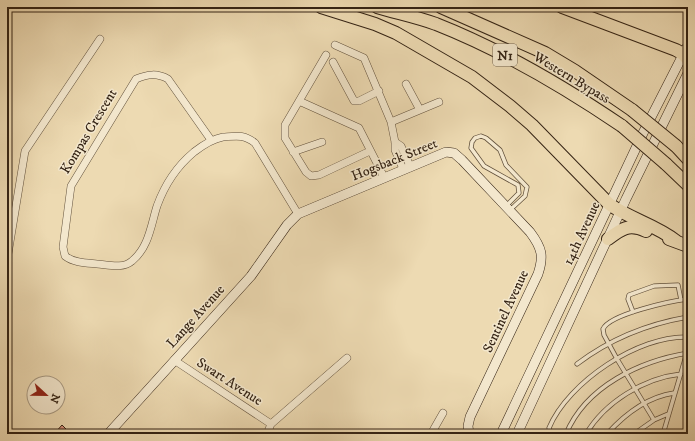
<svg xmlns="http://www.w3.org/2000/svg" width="695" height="441" font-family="'IM FELL DW Pica',serif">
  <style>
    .building { fill: #d8917d; stroke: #342314 }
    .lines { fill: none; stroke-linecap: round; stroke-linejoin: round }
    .lane-casing { stroke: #62513c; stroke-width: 5 }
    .street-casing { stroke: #62513c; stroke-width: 8 }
    .secondary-casing { stroke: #342314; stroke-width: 10 }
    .highway-casing { stroke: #342314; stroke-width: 14 }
    .lane { stroke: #f3e7cd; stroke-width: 3.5 }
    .street { stroke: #f3e7cd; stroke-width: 7 }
    .secondary { stroke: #f3e7cd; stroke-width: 9 }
    .highway { stroke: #eddab2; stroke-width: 12 }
    .highway-bridge-casing { stroke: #342314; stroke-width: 14; stroke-linecap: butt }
    .highway-bridge { stroke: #eddab2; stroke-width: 12 }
    .labels { text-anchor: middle; stroke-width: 3; stroke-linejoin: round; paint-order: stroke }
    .shield { fill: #f3e7cd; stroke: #6d5e4c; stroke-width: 1 }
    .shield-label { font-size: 13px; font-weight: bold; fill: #342314 }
    .street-label { font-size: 14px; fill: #342314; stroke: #f3e7cd }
  </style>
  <rect width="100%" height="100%" fill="#eddab2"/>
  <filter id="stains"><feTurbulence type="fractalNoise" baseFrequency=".005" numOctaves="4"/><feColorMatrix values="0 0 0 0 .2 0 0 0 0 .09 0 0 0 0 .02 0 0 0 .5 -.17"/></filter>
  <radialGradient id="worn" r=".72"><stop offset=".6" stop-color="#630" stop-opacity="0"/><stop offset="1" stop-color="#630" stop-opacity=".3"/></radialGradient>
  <path class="building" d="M62 425 71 434H54Z"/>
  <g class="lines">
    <defs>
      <path id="lane" d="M506 206 519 193 518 185 484 166 471 148 472 142 475 138 481 136 486 138 500 150 506 165 527 187 525 196 510 210
        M633 312 628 299 629 295 654 286 678 285 681 300
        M577 364C610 339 647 324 688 317
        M654 420 617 359 604 335 603 329C610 314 671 301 688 299
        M552 434 549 428C568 382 639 335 688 337
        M566 434C586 386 640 361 688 353
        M586 434C605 402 644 378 681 374
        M607 434C625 414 647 397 674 393
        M634 434 654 420 668 414
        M663 434 688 349
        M684 434 688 423"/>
      <path id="street" d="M335 45 364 58 391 122 395 142V150L403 169
        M326 55 285 125V138L306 172 311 176 319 175 370 151
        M333 62 354 101H359L379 91
        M406 84 420 110
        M299 101 359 128 384 177
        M391 122 439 102
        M211 140 168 79C157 73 148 74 136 79L71 186 63 247 65 256C74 263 87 263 97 264 109 265 123 269 132 261 149 247 151 225 157 206 165 184 176 167 194 152 203 145 212 139 223 137 236 136 244 134 255 143L298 214
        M395 142 401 146 410 166
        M293 152 322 142
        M7 260 25 151 100 39
        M174 360 271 424
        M267 434 271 424 347 358
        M431 434 443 413"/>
      <path id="secondary" d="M108 434 251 276 287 225 298 214 446 152 454 153 462 160 530 232C542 248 544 256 538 274L470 417 468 426 469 434
        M501 434 644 131 688 45
        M517 434 626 199 688 73"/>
      <path id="highway" d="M321 7 375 24 396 33 472 77 510 106 532 125 609 204C630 219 656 225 676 241
        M377 7C397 13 417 17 436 24 502 50 563 86 622 126
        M441 7 545 53 575 71 632 110
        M562 7 676 50 683 54 688 60
        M676 146 688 159
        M666 164 688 185
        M608 239C621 229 629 223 646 231
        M669 239 688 246"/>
    </defs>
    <use href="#lane" class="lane-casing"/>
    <use href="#street" class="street-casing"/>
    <use href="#secondary" class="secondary-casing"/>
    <use href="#highway" class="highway-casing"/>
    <use href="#lane" class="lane"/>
    <use href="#street" class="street"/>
    <use href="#secondary" class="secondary"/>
    <use href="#highway" class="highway"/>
    <defs>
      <path id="highway-bridge" d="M632 110 676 146
        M622 126 666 164"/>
    </defs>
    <use href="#highway-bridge" class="highway-bridge-casing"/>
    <use href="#highway-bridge" class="highway-bridge"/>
  </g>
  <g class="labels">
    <rect class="shield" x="493" y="44" width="24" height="22" rx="3"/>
    <g class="shield-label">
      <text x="505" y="60">N1</text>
    </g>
    <g class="street-label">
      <text transform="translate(572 77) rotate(31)" y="5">Western Bypass</text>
      <text transform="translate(88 131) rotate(-59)" y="5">Kompas Crescent</text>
      <text transform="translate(394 159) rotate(-22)" y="5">Hogsback Street</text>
      <text transform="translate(581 233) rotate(-65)" y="5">14th Avenue</text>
      <text transform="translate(505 311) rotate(-65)" y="5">Sentinel Avenue</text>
      <text transform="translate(195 316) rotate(-48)" y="5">Lange Avenue</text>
      <text transform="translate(230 381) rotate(33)" y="5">Swart Avenue</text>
    </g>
  </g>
  <rect width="695" height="441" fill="none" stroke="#eddab2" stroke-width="24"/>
  <rect x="8" y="8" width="679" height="425" fill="none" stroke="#342314" stroke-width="2"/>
  <rect x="12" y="12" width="671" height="417" fill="none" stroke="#342314"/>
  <g transform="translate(46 395) rotate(112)"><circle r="19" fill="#f3e7cd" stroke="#a79983"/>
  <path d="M0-3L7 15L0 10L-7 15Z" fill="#8f2418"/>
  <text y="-6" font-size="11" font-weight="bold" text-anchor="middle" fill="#342314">N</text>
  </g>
  <rect width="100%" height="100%" filter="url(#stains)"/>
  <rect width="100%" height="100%" fill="url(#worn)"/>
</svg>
